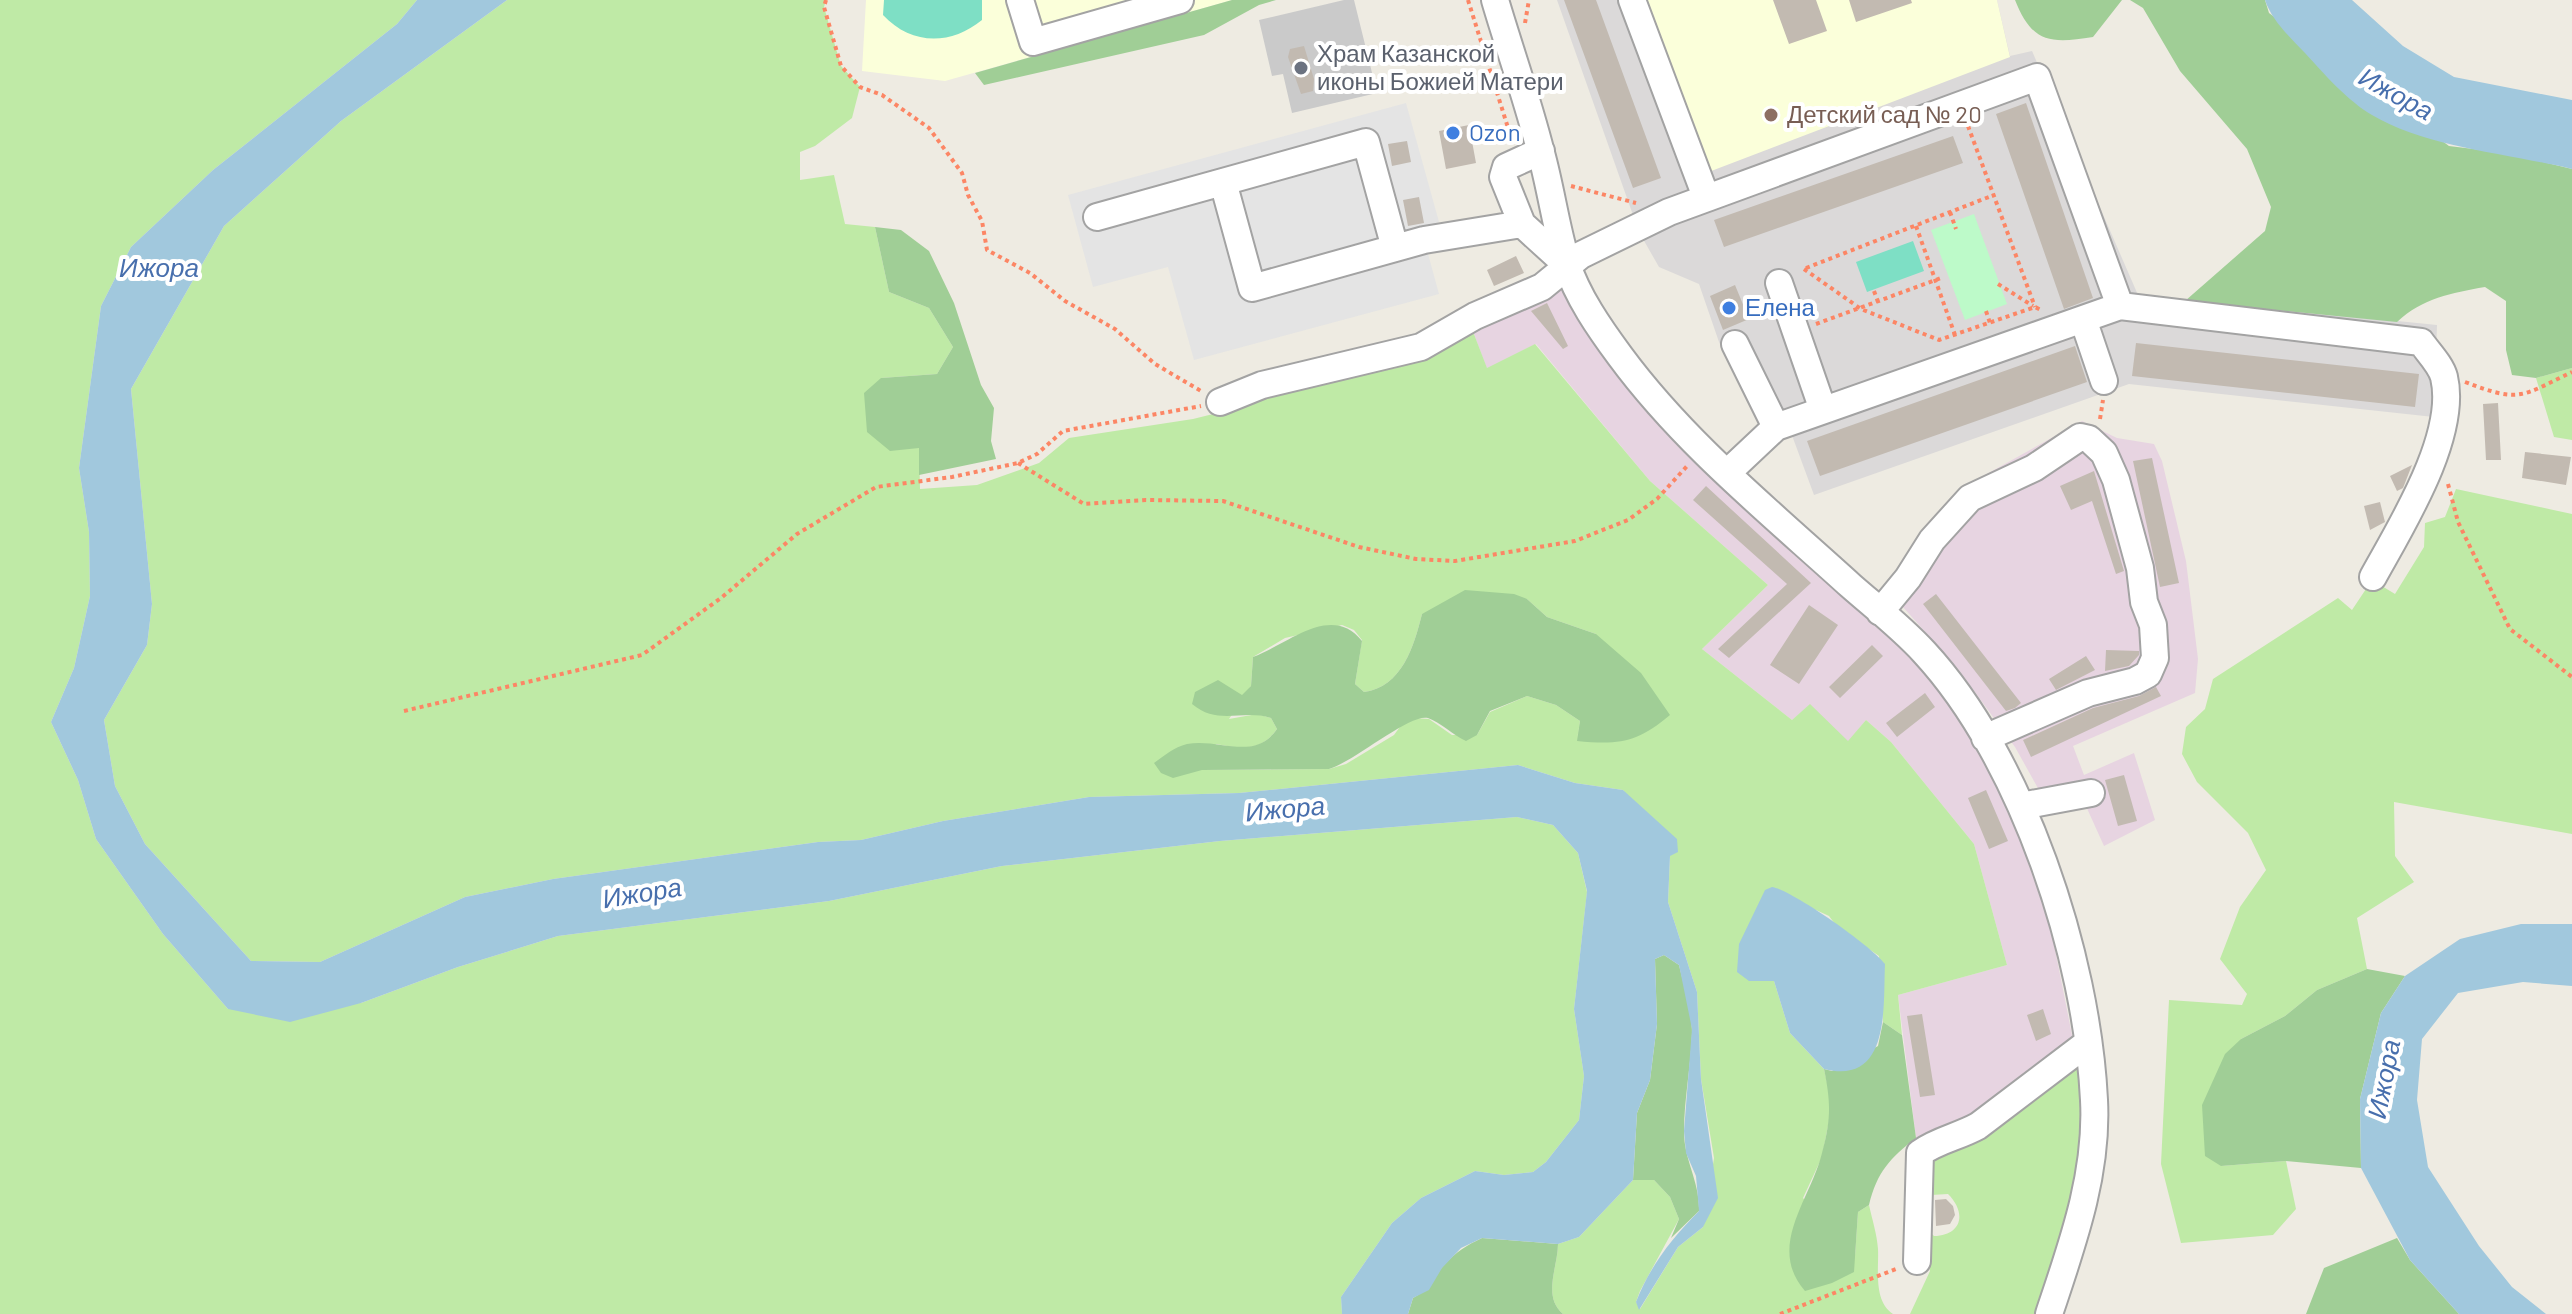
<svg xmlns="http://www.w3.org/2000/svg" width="2572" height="1314" font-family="Barlow,sans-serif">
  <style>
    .residential { fill: #dbd9d9 }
    .industrial { fill: #e7d4e1 }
    .education { fill: #fbffda }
    .religious { fill: #cacaca }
    .grass { fill: #bfeaa6; fill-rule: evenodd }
    .forest { fill: #a0ce96 }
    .park { fill: #bdfac9 }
    .pitch { fill: #7edfc5 }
    .parking { fill: #e4e4e4 }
    .water { fill: #a1c8dd }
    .building { fill: #c2bab1 }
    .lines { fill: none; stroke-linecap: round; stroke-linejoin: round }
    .minor-casing { stroke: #a3a3a3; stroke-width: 30 }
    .path { stroke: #fc8665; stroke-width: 4; stroke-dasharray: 4 4; stroke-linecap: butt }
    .minor { stroke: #fff; stroke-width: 26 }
    .worship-dot { fill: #6b7280; stroke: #fff; stroke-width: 3 }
    .education-dot { fill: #8d6e63; stroke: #fff; stroke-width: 3 }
    .shop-dot { fill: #3f7fe0; stroke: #fff; stroke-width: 3 }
    .labels { text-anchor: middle; stroke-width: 8; stroke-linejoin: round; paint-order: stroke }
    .worship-label { font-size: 24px; fill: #5b616d; stroke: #fff; text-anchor: start }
    .education-label { font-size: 24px; fill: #785e54; stroke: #fff; text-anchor: start }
    .shop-label { font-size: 24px; fill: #366cbe; stroke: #fff; text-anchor: start }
    .water-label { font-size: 26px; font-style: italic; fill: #486fad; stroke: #fff }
  </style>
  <rect width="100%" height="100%" fill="#eeebe2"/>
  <path class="residential" d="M1557 0H1997L2010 56 2032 51 2138 295 2437 325 2434 417 2129 384 1814 495 1783 411 1756 415 1719 342 1699 284 1659 267 1639 232Z"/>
  <path class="industrial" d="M1562 285 1855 605 1919 665 1963 716 2022 832 2046 904 2074 1045 2001 1104 1939 1136 1916 1138 1898 995 2007 965 1974 844 1891 742 1866 720 1848 742 1810 705 1792 720 1702 649 1768 585 1650 481 1536 344 1487 369 1472 329Z
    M2082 421 2117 438 2154 444 2162 461 2186 561 2198 659 2195 693 2073 746 2084 775 2134 753 2155 820 2104 846 2085 804 2053 815 2015 747 1958 669 1887 589 1967 485Z"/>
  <path class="education" d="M866 0H1232L945 81 862 71Z
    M1643 0H1997L2010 57 1706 173Z"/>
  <path class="religious" d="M1344 0H1354L1377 93 1292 113 1283 74 1272 76 1259 20Z"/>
  <path class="grass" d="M0 0H417L397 24 213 170 131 247 101 306 79 468 89 532 90 596 74 668 51 722 78 780 96 839 163 934 228 1009 361 1003 458 967 558 936 829 901 1002 866 1220 841 1517 817 1553 825 1578 853 1587 892 1574 1009 1584 1076 1579 1120 1546 1162 1533 1172 1504 1175 1475 1171 1421 1198 1392 1223 1341 1297 1342 1314H0Z
    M507 0H826L824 7 841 66 860 87 852 118 815 146 800 152V180L834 175 845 224 875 227 889 292 929 308 953 347 937 374 881 378 919 447 920 489 977 485 1039 463 1069 438 1193 419 1229 410 1279 390 1396 368 1472 329 1487 368 1535 344 1650 481 1768 585 1702 649 1792 720 1810 704 1848 741 1866 720 1891 742 1974 844 2007 965 1898 995 1902 1035 1883 1022 1879 956 1838 928 1829 916 1816 910 1755 981H1774L1790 1033 1824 1069 1832 1105 1822 1157 1803 1198 1855 1256 1858 1212 1869 1205C1872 1219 1877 1234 1878 1249 1879 1269 1873 1301 1893 1314H1563C1542 1296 1558 1267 1558 1244L1579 1237 1633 1180H1654L1670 1197 1679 1219 1640 1291 1636 1302 1640 1309 1678 1247 1703 1227 1714 1158 1701 1079 1697 992 1668 902 1670 856 1623 790 1575 783 1518 765 1239 793 1089 797 943 821 861 840 818 842 553 879 465 897 320 962 251 961 145 844 115 786 104 720 147 645 152 604 131 389 224 226 341 121ZM1527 599 1547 617 1596 634 1577 740 1580 721 1556 705 1527 696 1490 712 1477 735H1452L1429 719 1414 718 1402 724 1394 735 1346 764 1329 769 1202 770 1216 744C1241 749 1261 752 1277 729L1271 718 1257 714 1229 719 1251 686 1253 657 1285 638 1342 625 1354 630 1362 640 1355 684 1364 692C1402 687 1414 646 1422 614Z
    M2572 368V440L2554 437 2536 378Z
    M2456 489 2572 514V834L2394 802 2395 856 2414 882 2357 918 2367 969 2317 990 2285 1016 2241 1039 2221 1166 2286 1161 2296 1209 2273 1235 2181 1243 2161 1164 2169 1000 2242 1005 2247 994 2220 959 2240 907 2266 870 2248 833 2197 782 2182 754 2186 727 2205 709 2213 679 2338 598 2352 610 2372 580 2395 594 2424 547 2425 523 2445 517Z
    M2077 1067 2083 1098 2077 1173 2067 1221 2036 1314H1910L1930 1271 1924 1227 1934 1236C1962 1235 1967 1213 1948 1194L1931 1195 1927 1161Z"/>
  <path class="forest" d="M1232 0H1276L1259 5 1204 35 984 85 975 73Z
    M2015 0H2122L2093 37C2050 44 2032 43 2015 0Z
    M2130 0H2265L2269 13 2449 146 2506 153 2572 169V368L2536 378 2512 375 2506 350V301L2485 287C2451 293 2423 298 2397 322L2185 301 2265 231 2271 207 2247 149 2180 71 2143 8Z
    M875 227 901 230 929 251 954 303 981 385 994 408 991 441 996 459 919 475V448L890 451 867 432 864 393 881 378 937 374 953 347 929 308 889 292Z
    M1465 590 1514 594 1527 599 1547 617 1596 634 1641 673 1670 715C1637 743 1619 745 1577 741L1580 721 1556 705 1527 696 1490 711 1477 735 1466 741C1453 735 1440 722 1428 718 1410 713 1355 761 1329 769L1202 770 1173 778 1161 773 1154 763C1164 756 1174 747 1187 744 1220 738 1254 762 1277 729L1271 718C1242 709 1218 726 1192 704L1195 692 1218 680 1242 695 1251 686 1253 657C1287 645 1331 602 1362 641L1355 684 1364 692C1402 687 1414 646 1422 614Z
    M1664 955 1679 965C1684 986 1692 1011 1692 1033 1691 1066 1684 1099 1684 1132 1684 1160 1700 1182 1699 1211L1671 1238 1679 1219 1670 1197 1654 1180H1633L1637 1113 1650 1080 1657 1024 1655 959Z
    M2367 969 2405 976 2381 1013 2360 1099 2361 1168 2286 1161 2221 1166 2205 1156 2202 1105 2225 1054 2241 1039 2285 1016 2317 990Z
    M1883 1022 1902 1035 1916 1138C1890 1158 1877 1172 1869 1205L1858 1212 1854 1272 1832 1283 1805 1291C1766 1246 1811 1199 1822 1153 1831 1119 1831 1103 1824 1069L1832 1071 1878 1046Z
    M1482 1238 1558 1244C1558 1267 1542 1296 1563 1314H1408L1413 1298C1430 1289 1432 1279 1444 1265 1456 1252 1467 1245 1482 1238Z
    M2397 1238 2410 1260 2459 1314H2306L2324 1268Z"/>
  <path class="park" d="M1974 214 2007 304 1965 320 1931 230Z"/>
  <path class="pitch" d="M884 0H982V20C950 46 911 45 883 15Z
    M1913 241 1924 271 1867 292 1856 262Z"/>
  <path class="parking" d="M1406 103 1439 222 1421 228 1439 294 1194 360 1168 267 1093 287 1068 195Z"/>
  <path class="water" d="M417 0H507L341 121 224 226 131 389 152 604 147 645 104 720 115 786 145 844 251 961 320 962 465 897 553 879 818 842 861 840 943 821 1089 797 1239 793 1518 765 1575 783 1623 790 1677 839 1678 852 1670 856 1668 902 1697 992 1701 1079 1718 1198 1703 1227 1678 1247 1639 1310 1636 1302C1650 1266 1672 1238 1699 1211L1696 1176 1686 1153 1684 1131 1692 1029 1679 965 1664 955 1655 959 1657 1024 1650 1080 1637 1113 1633 1180 1579 1237 1558 1244 1482 1238 1461 1248 1442 1268 1429 1290 1413 1298 1408 1314H1342L1341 1297 1392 1223 1421 1198 1475 1171 1504 1175 1533 1172 1546 1162 1579 1120 1584 1076 1574 1009 1587 891 1578 853 1553 825 1517 817 1220 841 1002 866 829 901 558 936 458 967 361 1003 290 1022 228 1009 163 934 96 839 78 780 51 722 74 668 90 596 89 532 79 468 101 306 131 247 213 170 397 24Z
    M2265 0H2352L2403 46 2454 77 2572 100V169C2511 154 2425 147 2372 115 2348 101 2324 74 2305 53 2290 37 2272 21 2265 0Z
    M1772 887C1792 890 1873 947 1885 964 1883 1005 1891 1086 1824 1069L1790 1033 1774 981H1749L1737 972 1739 944 1765 890Z
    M2521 924H2572V986L2523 982 2458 993 2422 1039 2417 1100 2428 1167 2479 1246 2512 1287 2546 1314H2459L2410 1260 2361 1168 2360 1099 2381 1013 2405 976 2460 939Z"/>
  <path class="building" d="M1564 0H1596L1661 178 1633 188Z
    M1773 0H1816L1827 31 1789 44Z
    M1849 0H1911L1912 3 1856 22Z
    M1304 46 1314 79 1313 91 1301 94 1288 57 1290 49Z
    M2026 103 2093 298 2064 309 1996 114Z
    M1469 125 1476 163 1446 169 1439 131Z
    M1953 136 1963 163 1724 247 1714 220Z
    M1407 141 1411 162 1392 166 1388 144Z
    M1419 197 1424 223 1408 226 1403 200Z
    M1516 256 1524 273 1494 286 1487 270Z
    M1735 285 1749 319 1723 330 1710 296Z
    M1547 303 1568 346 1563 349 1531 311Z
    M2136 343 2419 374 2415 407 2132 376Z
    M2075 346 2087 382 1820 476 1807 441Z
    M2498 403 2501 460H2486L2483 404Z
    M2525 452 2571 457 2566 485 2522 478Z
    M2152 458 2179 583 2160 587 2133 461Z
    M2412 465 2403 488 2397 491 2390 476Z
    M2094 471 2124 571 2116 574 2092 501 2071 510 2060 486Z
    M1706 486 1811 583 1729 658 1718 649 1787 584 1693 500Z
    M2380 502 2385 522 2370 530 2364 506Z
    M1936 594 2021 703 2015 708 2006 711 1923 604Z
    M1809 605 1838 625 1799 684 1770 665Z
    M1872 645 1883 656 1840 698 1829 687Z
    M2106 650 2139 651V655L2129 666 2105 671Z
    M2086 656 2095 670 2056 690 2049 679Z
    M2156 687 2161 696 2031 757 2023 740 2093 708 2139 696Z
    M1925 693 1935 707 1897 737 1886 723Z
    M2124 775 2137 821 2118 826 2105 780Z
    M1986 790 2008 841 1989 849 1968 798Z
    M2043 1009 2051 1034 2036 1041 2027 1015Z
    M1922 1014 1935 1095 1920 1097 1907 1016Z
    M1946 1199 1953 1206 1955 1215 1950 1224 1936 1226 1935 1200Z"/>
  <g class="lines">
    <defs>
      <path id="minor" d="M1020 0 1033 42 1180 0
        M1495 0C1510 51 1528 101 1541 153 1551 189 1556 228 1567 264 1577 296 1600 329 1620 356 1684 443 1771 513 1851 586 1875 607 1902 628 1924 652 2023 759 2087 956 2094 1100 2098 1174 2072 1245 2049 1314
        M1632 0 1706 197
        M1541 151 1506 167 1503 177 1522 224 1567 265
        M1223 182 1252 288 1424 240 1522 224
        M1097 217 1366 142 1395 248
        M1779 283 1823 410
        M2120 306 2421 342C2428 352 2441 365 2444 377 2458 436 2401 526 2373 577
        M2083 319 2104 381
        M1735 344 1776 427
        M1220 402 1262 385 1421 347 1475 316 1542 287 1581 255 1669 212 2037 77 2120 306 1776 427 1727 473
        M1880 612 1908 578 1932 540 1970 498 2034 468 2080 437 2089 439 2104 453 2116 480 2140 568 2144 602 2153 625 2155 658 2148 674 2135 681 2088 693 1985 738
        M2021 806 2091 793
        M1917 1261 1920 1153C1938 1140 1958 1137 1978 1126L2086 1044"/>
    </defs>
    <use href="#minor" class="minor-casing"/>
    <path class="path" d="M826 0 824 7 841 66 860 87 882 95 929 128 962 173 968 195 982 221 987 250 1030 273 1065 301 1115 329 1155 364 1201 391
      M1468 0 1509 131 1513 133
      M1525 23 1529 0
      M1968 126 2035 307
      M1571 186 1636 203
      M1950 212 1956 229
      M1916 226 1955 335
      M1806 268 1994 195
      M1804 269 1861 309 1939 340 2035 307 2041 310
      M1998 284 2033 306
      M1874 291 1878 302
      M1986 311 1990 323
      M1816 324 1941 278
      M2465 382C2520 403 2520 397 2572 372
      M2100 419 2103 400
      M1018 463 1084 504 1146 500 1223 501 1359 547 1416 559 1455 561 1575 541 1628 520 1657 499 1688 465
      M2448 484 2458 522 2510 629 2572 677
      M404 711 642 655 721 598 797 534 876 487 952 477 1018 463 1037 454 1063 431 1201 406
      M1780 1314 1896 1269"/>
    <use href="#minor" class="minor"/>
  </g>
  <circle class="worship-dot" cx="1301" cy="68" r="8"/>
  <circle class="education-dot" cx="1771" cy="115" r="8"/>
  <g class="shop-dot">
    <circle cx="1453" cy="133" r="8"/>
    <circle cx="1729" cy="308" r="8"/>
  </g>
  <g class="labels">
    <g class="worship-label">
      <text x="1317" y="62">Храм Казанской<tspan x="1317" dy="28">иконы Божией Матери</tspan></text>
    </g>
    <g class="education-label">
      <text x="1787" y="123">Детский сад № 20</text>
    </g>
    <g class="shop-label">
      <text x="1469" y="141">Ozon</text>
      <text x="1745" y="316">Елена</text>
    </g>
    <g class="water-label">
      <text transform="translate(2396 94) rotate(29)" y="9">Ижора</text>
      <text x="159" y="277">Ижора</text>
      <text transform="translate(1285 809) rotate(-5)" y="9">Ижора</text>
      <text transform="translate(642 893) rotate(-9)" y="9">Ижора</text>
      <text transform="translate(2384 1079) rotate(-79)" y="9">Ижора</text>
    </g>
  </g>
</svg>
